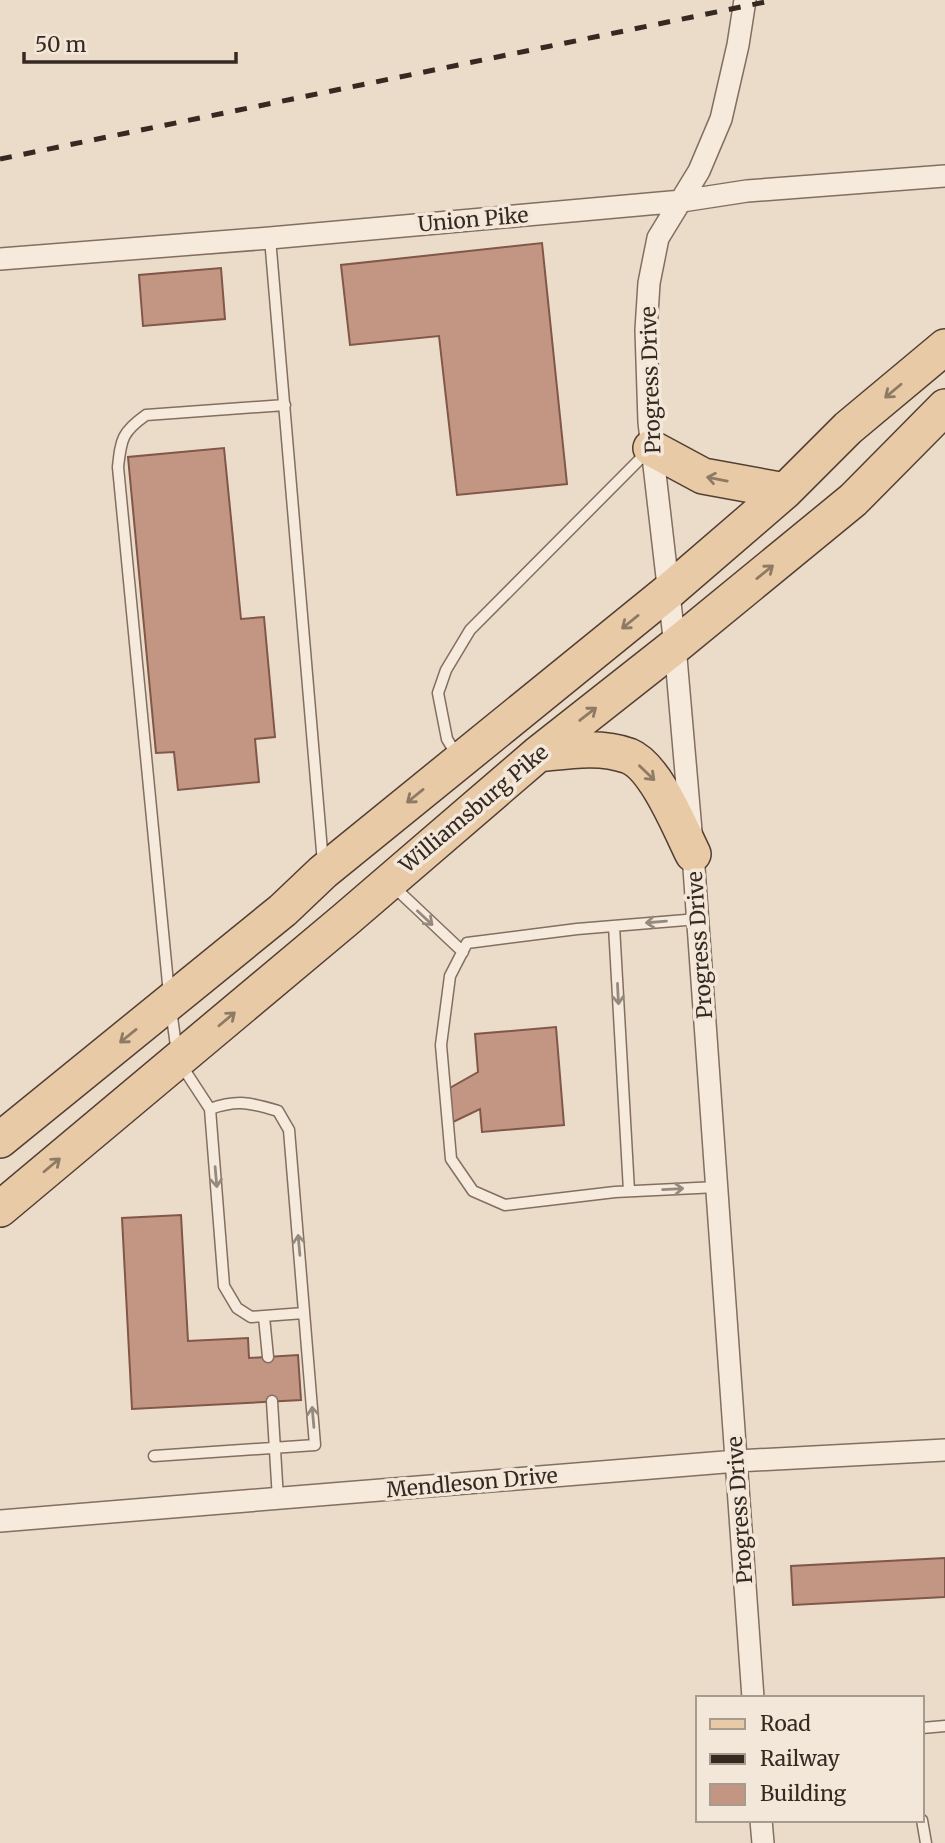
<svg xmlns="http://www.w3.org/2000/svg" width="945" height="1843" font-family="Merriweather,serif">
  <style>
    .building { fill: #c39684; stroke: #805748; stroke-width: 2 }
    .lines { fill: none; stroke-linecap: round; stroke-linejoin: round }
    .service-casing { stroke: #846e60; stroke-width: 13 }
    .minor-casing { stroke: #846e60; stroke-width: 24 }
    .primary-casing { stroke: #533e33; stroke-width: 38 }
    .service { stroke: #f5eadc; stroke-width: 10 }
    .minor { stroke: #f5eadc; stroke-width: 21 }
    .primary { stroke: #e8caa6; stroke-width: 35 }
    .rail { stroke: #362922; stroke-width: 5; stroke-dasharray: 12 12; stroke-linecap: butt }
    .oneway { stroke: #8f7a64 }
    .oneway2 { stroke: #968a7f }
    .labels { text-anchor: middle; stroke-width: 7; stroke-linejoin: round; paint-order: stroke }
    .street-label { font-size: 21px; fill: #362922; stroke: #f2e7d8 }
  </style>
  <rect width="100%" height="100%" fill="#eadcc9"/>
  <path class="building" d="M542 243 567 484 457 495 439 336 350 345 341 265Z
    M221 268 225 319 143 326 139 275Z
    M224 448 241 619 264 617 275 737 255 739 259 782 178 790 174 752 156 753 128 457Z
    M556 1027 564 1125 482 1132 480 1109 451 1123 448 1089 478 1072 475 1034Z
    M181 1215 188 1341 248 1338 249 1358 298 1355 301 1400 132 1409 122 1218Z
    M945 1558V1597L793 1605 791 1566Z"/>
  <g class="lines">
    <defs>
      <path id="service" d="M270 238 323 863
        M458 757 447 739 438 693 446 670 470 630 649 450
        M393 886 463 952
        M698 919 577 929 467 943 450 976 441 1045 451 1159 473 1191 505 1205 615 1192 717 1187
        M614 926 629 1191
        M169 994 118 467C121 439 122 432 146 415L285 405
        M171 1010 178 1060 210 1109 224 1286 237 1308 251 1317 304 1313
        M264 1317 268 1357
        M272 1401 278 1499
        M154 1456 315 1445 289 1130 278 1111C251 1103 238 1099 210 1109
        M922 1728 945 1726
        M922 1820 926 1843"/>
      <path id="minor" d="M745 0 738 45 721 119 699 171 658 238 649 283 646 330 649 422 675 646 693 854 753 1698
        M0 259 270 238 682 201 747 191 945 176
        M0 1521 737 1461 945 1450
        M761 1820 763 1843"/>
      <path id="primary" d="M651 448 703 476 785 491
        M538 754C567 751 600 745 629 756 656 767 680 828 693 854
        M0 1140 283 910 323 872 669 591 785 491 848 428 945 347
        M0 1209 345 920 538 754 675 646 853 500 945 407"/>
    </defs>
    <use href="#service" class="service-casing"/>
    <use href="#minor" class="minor-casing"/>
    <use href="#primary" class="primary-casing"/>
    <use href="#service" class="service"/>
    <use href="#minor" class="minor"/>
    <use href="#primary" class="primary"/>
    <path class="rail" d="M0 159 775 0"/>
  </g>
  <defs><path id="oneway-shaft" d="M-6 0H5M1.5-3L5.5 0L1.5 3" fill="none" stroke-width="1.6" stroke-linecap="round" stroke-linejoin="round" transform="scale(1.75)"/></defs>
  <g class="oneway">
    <use href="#oneway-shaft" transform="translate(893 391) rotate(140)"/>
    <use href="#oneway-shaft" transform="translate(717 479) rotate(-169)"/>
    <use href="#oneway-shaft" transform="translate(765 572) rotate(-39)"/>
    <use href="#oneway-shaft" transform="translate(630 622) rotate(141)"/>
    <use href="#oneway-shaft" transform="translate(588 714) rotate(-38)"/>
    <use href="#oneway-shaft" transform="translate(647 773) rotate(44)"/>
    <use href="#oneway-shaft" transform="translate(415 796) rotate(141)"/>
    <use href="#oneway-shaft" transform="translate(227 1019) rotate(-40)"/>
    <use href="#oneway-shaft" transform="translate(128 1036) rotate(141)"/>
    <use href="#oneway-shaft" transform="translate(52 1165) rotate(-40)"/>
  </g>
  <g class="oneway2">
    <use href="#oneway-shaft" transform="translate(425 918) rotate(43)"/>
    <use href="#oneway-shaft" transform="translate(656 922) rotate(175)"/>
    <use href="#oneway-shaft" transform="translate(618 994) rotate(87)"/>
    <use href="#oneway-shaft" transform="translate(216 1177) rotate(85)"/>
    <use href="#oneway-shaft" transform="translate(673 1189) rotate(-3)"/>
    <use href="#oneway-shaft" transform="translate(299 1245) rotate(-95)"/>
    <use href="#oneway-shaft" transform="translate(313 1417) rotate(-95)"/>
  </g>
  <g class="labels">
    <g class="street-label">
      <text transform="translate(473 220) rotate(-5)" y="7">Union Pike</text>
      <text transform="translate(651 380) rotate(-92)" y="7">Progress Drive</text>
      <text transform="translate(474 809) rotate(-40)" y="7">Williamsburg Pike</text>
      <text transform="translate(700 945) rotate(-94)" y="7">Progress Drive</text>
      <text transform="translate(472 1483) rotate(-5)" y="7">Mendleson Drive</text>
      <text transform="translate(740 1510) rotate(-94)" y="7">Progress Drive</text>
    </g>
  </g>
  <rect x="696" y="1696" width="228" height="126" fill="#f2e7d8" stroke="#a79b8f" stroke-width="2"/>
  <rect x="710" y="1719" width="35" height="10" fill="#e8caa6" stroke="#a79b8f" stroke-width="2"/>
  <text x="760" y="1731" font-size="21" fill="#362922">Road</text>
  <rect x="710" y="1754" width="35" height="10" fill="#362922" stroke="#a79b8f" stroke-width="2"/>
  <text x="760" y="1766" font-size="21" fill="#362922">Railway</text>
  <rect x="710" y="1784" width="35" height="21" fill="#c39684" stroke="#a79b8f" stroke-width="2"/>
  <text x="760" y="1801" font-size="21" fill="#362922">Building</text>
  <path d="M24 52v10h212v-10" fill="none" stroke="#362922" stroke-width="3.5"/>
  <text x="35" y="52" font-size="21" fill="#362922" stroke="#f2e7d8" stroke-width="5" paint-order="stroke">50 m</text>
</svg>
